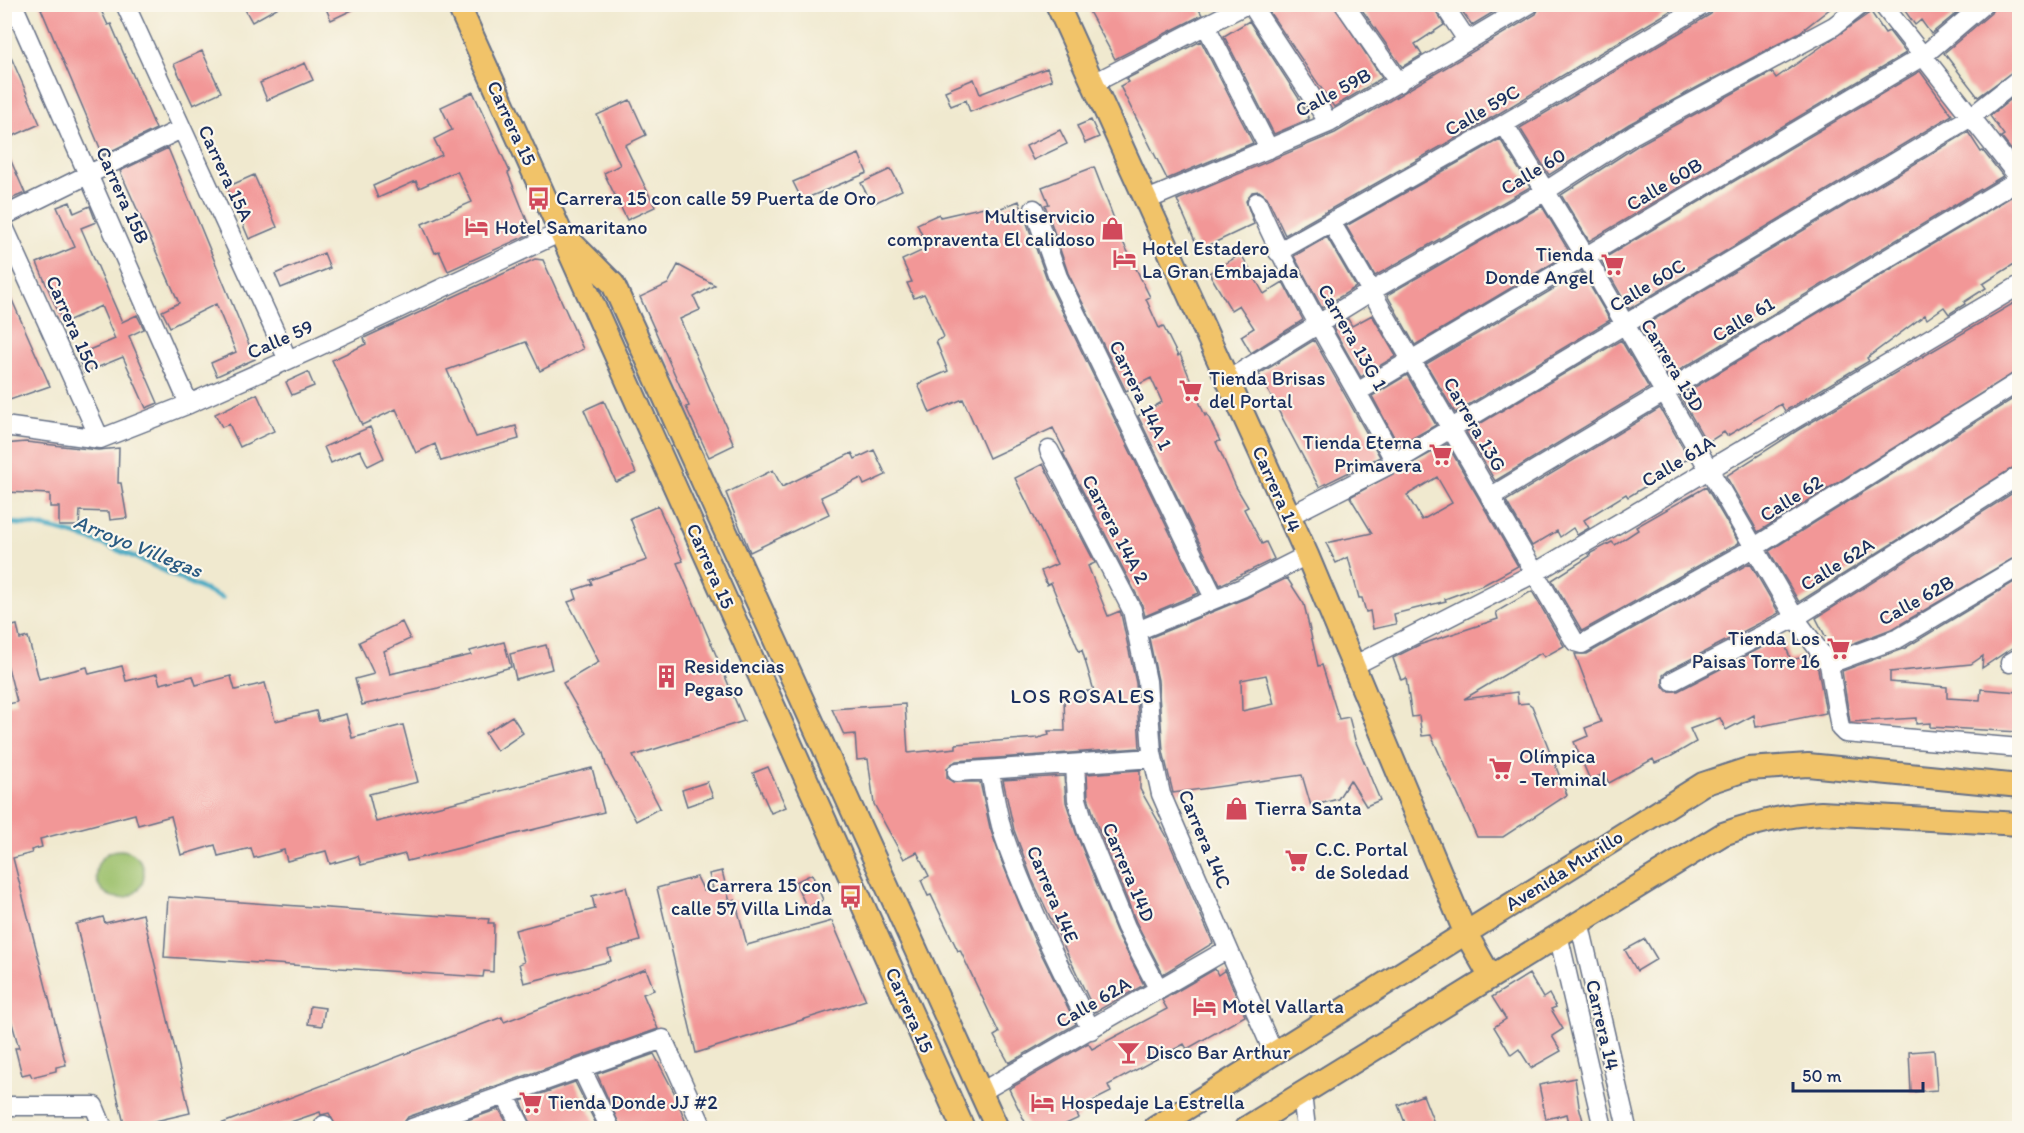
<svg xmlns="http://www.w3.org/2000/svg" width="2024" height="1133" font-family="Itim,sans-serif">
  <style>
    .green { fill: #9bc06b; stroke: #5b7864; stroke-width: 1.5 }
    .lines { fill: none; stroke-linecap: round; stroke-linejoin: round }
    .stream { stroke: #44aac4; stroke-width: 5 }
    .building { fill: #f29797; fill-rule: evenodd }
    .minor-casing { stroke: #667086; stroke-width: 21 }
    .major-casing { stroke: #667086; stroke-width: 26 }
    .minor { stroke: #fff; stroke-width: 18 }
    .major { stroke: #f1c369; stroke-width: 22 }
    .labels { text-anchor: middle; stroke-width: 4.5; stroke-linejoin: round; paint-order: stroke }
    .street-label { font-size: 20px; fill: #1b2f5e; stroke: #fbf7ec }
    .poi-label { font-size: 20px; fill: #1b2f5e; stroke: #fbf7ec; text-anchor: start }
    .water-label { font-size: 21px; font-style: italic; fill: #295a82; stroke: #fbf7ec }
    .neighbourhood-label { font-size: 21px; letter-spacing: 1.5px; fill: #1b2f5e; stroke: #fbf7ec }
  </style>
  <rect width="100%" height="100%" fill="#fbf7ec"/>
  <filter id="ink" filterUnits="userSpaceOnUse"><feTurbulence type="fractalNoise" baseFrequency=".0167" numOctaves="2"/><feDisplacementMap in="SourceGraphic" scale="12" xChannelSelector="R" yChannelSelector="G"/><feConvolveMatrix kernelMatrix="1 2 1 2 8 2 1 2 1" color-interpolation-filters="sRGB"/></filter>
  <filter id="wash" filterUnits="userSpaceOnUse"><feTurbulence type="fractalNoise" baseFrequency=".008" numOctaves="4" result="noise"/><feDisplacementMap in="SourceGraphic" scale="24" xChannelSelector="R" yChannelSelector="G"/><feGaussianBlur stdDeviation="1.35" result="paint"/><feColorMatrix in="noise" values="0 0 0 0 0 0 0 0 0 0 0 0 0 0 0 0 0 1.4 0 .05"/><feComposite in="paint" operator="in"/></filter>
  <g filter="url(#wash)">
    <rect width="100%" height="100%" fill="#f0e9cf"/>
    <path class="green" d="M96 874a24 24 0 1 1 48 0a24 24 0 1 1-48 0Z"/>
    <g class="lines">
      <path class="stream" d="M4 523C81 524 153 567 222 598"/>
    </g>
    <g id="blocks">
      <path class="building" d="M39 4H98L108 25 111 24 156 129 103 155Z
        M242 4H284L252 22Z
        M324 4H365L331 20Z
        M1085 4H1196L1202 15 1115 59Z
        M1276 4H1333L1382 78 1334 107 1268 10Z
        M1358 4H1432L1444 25 1415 44 1422 55 1402 67Z
        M1457 4H1507L1472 25Z
        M1541 4H1682L1498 114 1285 235 1267 197 1259 191 1252 192 1246 201 1254 224 1199 250 1177 200 1335 133 1536 14Z
        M1716 4H1836L1800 32 1629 124 1549 175 1520 128 1711 14Z
        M1900 4H1964L1965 6 1931 34 1921 20 1915 25Z
        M1995 4H2019V67L1978 97 1944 53 1991 13Z
        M1871 12 1885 33 1889 31 1906 53 1589 241 1561 195 1640 144 1772 72 1776 78Z
        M1249 21 1298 97 1309 119 1274 134 1224 36Z
        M4 41 40 124 4 140Z
        M1201 41 1253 143 1167 179 1120 86 1128 82 1126 79Z
        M202 51 221 92 193 105 174 64Z
        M305 63 313 80 267 100 260 83Z
        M1047 68 1052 80 970 112 966 100 951 106 945 91 974 79 980 94Z
        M1920 71 1952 115 1629 309 1601 260Z
        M473 92 510 172 508 173 532 233 448 271 439 251 435 253 422 224 472 202 457 171 419 188 416 181 378 198 373 186 442 155 434 139 452 130 441 107Z
        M2019 93V160L2001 137 2004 135 1990 116Z
        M630 100 646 135 625 145 655 207 627 220 604 173 620 165 597 115Z
        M1091 120 1099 137 1085 143 1077 126Z
        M1060 130 1067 144 1033 160 1026 146Z
        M1968 132 1981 152 1983 151 2003 176 1668 377 1640 328Z
        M1500 139 1530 187 1375 276 1346 226Z
        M4 145 25 193 8 200 4 193Z
        M168 148 255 359 217 376 211 363 236 352 216 304 170 327 162 311 179 303 120 171Z
        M859 154 867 173 802 200 793 182Z
        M1094 167 1123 242 1150 297 1146 299 1159 328 1163 326 1178 356 1180 354 1205 416 1207 414 1220 441 1216 442 1236 487 1248 507 1244 509 1262 544 1266 542 1274 559 1220 585 1138 416 1162 402 1151 378 1126 391 1068 273 1045 205 1049 204 1042 187Z
        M891 169 902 190 872 204 861 183Z
        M254 175 277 227 249 239 227 187Z
        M2019 192V261L1983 284 1986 288 1964 302 1965 304 1949 314 1944 307 1927 319 1925 315 1867 358 1869 361 1785 411 1781 404 1727 436 1724 432 1707 443 1680 396Z
        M1019 201 1048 282 1199 593 1145 616 1142 605 1063 453 1065 452 1053 428 989 458 963 399 930 413 918 384 948 371 936 341 944 337 931 307 924 294 914 298 907 283 912 282 902 260 928 248 917 224 939 214 940 217 988 206 991 212Z
        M70 202 74 213 90 206 96 222 81 228 122 322 137 315 144 329 129 336 158 403 146 408 123 357 84 373 77 355 115 339 101 306 63 323 37 263 75 247 57 207Z
        M1542 206 1570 253 1415 345 1387 295Z
        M1327 237 1356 287 1322 308 1294 256Z
        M324 253 330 268 281 288 275 274Z
        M1241 254 1264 294 1283 282 1303 320 1251 353 1241 336 1254 328 1239 305 1231 310 1209 273Z
        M535 259 543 260 583 349 540 371 526 342 447 370 476 437 516 426 519 439 441 461 435 444 416 453 396 409 362 425 332 360 366 344 364 338Z
        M678 265 715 285 694 297 700 310 680 319 734 445 709 457 686 407 689 406 640 297 668 284Z
        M1582 272 1610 320 1455 413 1426 364Z
        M4 282 50 386 4 402Z
        M2019 300V370L1758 532 1726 476 1798 430Z
        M1372 315 1396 356 1361 377 1333 328 1348 319 1352 326Z
        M1314 340 1380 457 1319 487 1259 374Z
        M1621 340 1649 388 1495 481 1466 432Z
        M308 372 314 386 292 395 286 382Z
        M1407 375 1436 425 1399 446 1372 396Z
        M257 394 274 431 240 447 229 424 222 427 215 414Z
        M2019 395V464L1799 602 1769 551Z
        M604 401 636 473 616 482 584 410Z
        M1660 408 1689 458 1646 486 1628 497 1626 494 1584 520 1589 528 1577 535 1573 528 1560 537 1557 531 1532 546 1506 501Z
        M370 427 384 458 368 466 360 450 331 463 324 447Z
        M26 442 98 450 119 448 118 483H121L127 518 110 520 109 512 80 511 79 526H59V507H50V494L6 492 4 444Z
        M1447 444 1518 566 1485 584 1445 599 1446 601 1394 614 1396 624 1373 629 1370 611 1366 612 1362 598H1359L1348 557 1336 563 1326 543 1372 533 1350 497ZM1437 477 1452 503 1422 520 1407 495Z
        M874 450 886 475 864 485 861 478 821 497 829 514 750 552 726 493 773 470 782 487 852 453 855 459Z
        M1043 464 1095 563 1088 566 1108 616 1120 611 1121 614 1136 683 1140 748 956 761 947 768V778L953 782H980L990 828 1002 862 1033 937 1076 1024 1009 1063 994 1036 999 1033 960 950 958 951 931 895 928 896 921 880 929 876 917 852 904 859 874 804 868 759 857 760 855 734 844 735 832 709 905 704 908 753 956 748V744L1038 738 1049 735 1048 731H1065L1064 697H1087V691H1094L1082 650 1079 651 1051 583 1047 585 1041 571 1057 564 1015 478Z
        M1706 487 1739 543 1582 631 1552 580 1590 556 1589 554 1612 542 1615 545 1638 530 1636 527Z
        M2019 489V555L1894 628 1833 651 1816 618Z
        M658 506 683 561 677 563 744 721 633 756 660 808 636 821 606 765 603 753 563 683 599 662 568 602 577 599 574 590 592 584 590 580 647 560 630 518Z
        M1750 563 1779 613 1668 671 1663 675V686L1667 691H1678L1782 637 1791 660 1809 656 1818 669 1826 713 1756 727 1754 715 1726 730 1720 718 1690 729 1696 742 1670 757 1655 763 1653 759 1609 783 1604 774 1590 780 1574 742 1588 736 1585 728 1601 722 1575 654H1587Z
        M1287 578 1304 604 1318 666 1322 665 1339 719 1349 717 1355 740 1380 800 1366 806 1350 780 1338 799 1311 806 1302 775 1173 793 1163 751 1158 680 1149 638 1246 598ZM1266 675 1274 704 1242 711 1241 680Z
        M2019 579V643L1982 668 1983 656 1971 664 1890 672V682L1947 687V698L1980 700 1981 689 2019 692V732L1930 727V723L1916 724V718L1850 722 1842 671 1905 648Z
        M1532 591 1564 646 1544 657 1541 653 1464 699 1517 692 1518 704 1528 703 1532 706 1567 795 1503 837H1477L1431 735 1422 736 1419 716 1412 717 1406 678 1401 680 1393 658 1419 645 1498 619 1496 612Z
        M402 622 410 639 384 651 390 674 471 655 470 651 504 642 511 667 438 688 362 705 355 679 374 674 359 642Z
        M17 625 20 639 28 637 39 679 87 667 89 674 122 666 126 681 157 674 160 684 193 676 196 685 231 676 235 690 265 683 275 721 316 711 319 721 346 714 352 738 403 725 418 782 369 794 376 822 592 768 604 812 407 861 405 854 361 865 358 856 330 864 326 851 287 861 284 850 254 858 251 848 218 856 215 845 181 855 171 816 138 825 135 814 40 839 42 847 31 850 32 853 13 858 66 1065 56 1067V1071L32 1077 30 1073 22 1075 15 1048H19L4 995V705L17 702 4 652V628Z
        M546 645 552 669 516 679 510 654Z
        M512 716 523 733 497 751 485 733Z
        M768 767 786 807 771 813 753 773Z
        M1140 770V789L1166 835 1213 943 1163 974 1136 922 1097 825 1088 797 1087 774Z
        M1064 776 1066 802 1076 833 1116 931 1144 985 1095 1012 1032 879 1014 830 1003 780Z
        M707 782 713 797 687 806 682 790Z
        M722 871 730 902 735 900 747 945 832 921 866 1000 696 1053 657 888 697 877 704 891 713 888 709 874Z
        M812 874 823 900 807 908 795 882Z
        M626 887 640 941 608 950 611 961 524 983 519 964 524 962 515 930 595 909 592 896Z
        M168 897 489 919 488 923H494L493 972 484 971 483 977 164 957Z
        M143 914 190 1113 125 1128 76 924 103 917 105 923Z
        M1645 939 1657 959 1637 971 1625 950Z
        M646 969 654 990 643 994 658 1029 408 1117 400 1128H337L329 1113 321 1115 320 1112 273 1128H210L502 1017 504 1022Z
        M1215 969 1218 975 1225 970 1245 1016 1187 1049 1184 1044 1108 1085 1111 1092 1075 1110 1079 1118 1057 1128H1028L1009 1089 1088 1043 1092 1049 1167 1009 1162 1000Z
        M1529 974 1543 998 1549 994 1556 1007 1551 1009 1563 1029 1552 1036 1561 1051 1531 1068 1519 1049 1511 1055 1494 1027 1506 1019 1492 997Z
        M310 1006 325 1008 322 1026 308 1024Z
        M1934 1050 1937 1090 1911 1092 1909 1052Z
        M654 1054 675 1094 688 1128H621L597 1074Z
        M1575 1078 1579 1106 1585 1128H1570L1567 1114 1546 1119 1539 1085Z
        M575 1082 598 1128H533L521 1101Z
        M1423 1095 1436 1128H1407L1398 1105Z
        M499 1109 510 1128H451L459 1123Z"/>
    </g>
  </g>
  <g filter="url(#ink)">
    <use href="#blocks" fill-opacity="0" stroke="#667086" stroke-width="1.5"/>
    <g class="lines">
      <defs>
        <path id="minor" d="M13 4 189 404
          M125 4 288 360
          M1251 4 1329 123
          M1344 4 1399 83
          M1443 4 1467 40
          M1882 4 2020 179
          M1206 26 1269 149
          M1094 83 1247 4
          M1504 124 1586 257 1795 618 1829 664 1840 728 1845 733 2020 748
          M1147 200 1329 123 1530 4
          M1257 202C1295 292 1350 375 1395 462
          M1034 209 1058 277 1214 598
          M4 216 181 129
          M1331 222 1575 642 1582 644 1755 547 2020 381
          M4 227 100 439
          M1278 252 1504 124 1705 4
          M1228 380 1370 292 1544 192 1634 134 1834 26 1862 4
          M1359 391 1923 56 1984 4
          M4 426 100 439 189 404 315 348 561 232
          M1049 450 1132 610 1147 681 1152 753 1161 794 1274 1054
          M1490 497 2020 179
          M1289 516 1395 462 1971 117 2020 78
          M1137 631 1242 588 1307 555
          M2010 663 2020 657
          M1829 664 1899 638 2020 566
          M1355 665 1533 574 2020 285
          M1673 681 1795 618 2020 475
          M1075 765 1077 799 1086 829 1126 927 1159 990
          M989 770C994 791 997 813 1003 833 1026 901 1059 965 1091 1030
          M957 772 1153 758
          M1579 921 1627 1128
          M1558 934 1603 1128
          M582 1070 610 1128
          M981 1092 1228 949
          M1302 1094 1306 1128
          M506 1097 522 1128
          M4 1106H94L103 1128
          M324 1125 326 1128
          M412 1128 663 1039 703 1128"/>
        <path id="major" d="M458 4 963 1128
          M1057 4 1307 555 1465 932 1490 976
          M571 242 613 284 997 1128
          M1155 1128 1703 784 1748 769 1808 765 2020 786
          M1246 1128 1723 834C1756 822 1786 815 1821 813L2020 824"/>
      </defs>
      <use href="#minor" class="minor-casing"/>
      <use href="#major" class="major-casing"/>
      <use href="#minor" class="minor"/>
      <use href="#major" class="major"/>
    </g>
  </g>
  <defs>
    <symbol id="bus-bare" viewBox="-9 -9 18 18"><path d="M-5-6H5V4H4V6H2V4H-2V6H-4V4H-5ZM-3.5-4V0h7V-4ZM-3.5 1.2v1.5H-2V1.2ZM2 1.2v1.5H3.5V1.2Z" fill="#d1495b" stroke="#fbf7ec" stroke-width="2.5" paint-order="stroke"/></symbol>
    <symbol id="hotel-bare" viewBox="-9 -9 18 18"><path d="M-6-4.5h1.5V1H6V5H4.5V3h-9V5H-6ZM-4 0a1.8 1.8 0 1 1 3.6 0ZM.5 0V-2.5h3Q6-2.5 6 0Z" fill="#d1495b" stroke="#fbf7ec" stroke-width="2.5" paint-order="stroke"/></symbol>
    <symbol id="shop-bare" viewBox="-9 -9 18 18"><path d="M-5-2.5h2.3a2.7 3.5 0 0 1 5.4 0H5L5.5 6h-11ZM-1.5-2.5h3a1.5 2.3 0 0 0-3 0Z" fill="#d1495b" stroke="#fbf7ec" stroke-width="2.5" paint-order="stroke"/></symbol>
    <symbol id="supermarket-bare" viewBox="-9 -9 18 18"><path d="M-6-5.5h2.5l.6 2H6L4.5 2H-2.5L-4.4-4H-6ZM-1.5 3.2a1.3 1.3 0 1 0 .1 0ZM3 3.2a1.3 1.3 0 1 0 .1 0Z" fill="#d1495b" stroke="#fbf7ec" stroke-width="2.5" paint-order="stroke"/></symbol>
    <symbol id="building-bare" viewBox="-9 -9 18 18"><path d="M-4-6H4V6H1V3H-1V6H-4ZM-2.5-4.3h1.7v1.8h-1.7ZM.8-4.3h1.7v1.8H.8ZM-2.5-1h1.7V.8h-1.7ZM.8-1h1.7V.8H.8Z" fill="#d1495b" stroke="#fbf7ec" stroke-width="2.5" paint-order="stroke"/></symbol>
    <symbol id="bar-bare" viewBox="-9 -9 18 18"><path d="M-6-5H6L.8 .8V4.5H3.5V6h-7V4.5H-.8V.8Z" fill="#d1495b" stroke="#fbf7ec" stroke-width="2.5" paint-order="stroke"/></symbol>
  </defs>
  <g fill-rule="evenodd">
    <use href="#bus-bare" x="522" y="182" width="33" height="33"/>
    <use href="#hotel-bare" x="460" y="210" width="33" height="33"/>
    <use href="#shop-bare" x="1096" y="212" width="33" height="33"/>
    <use href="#hotel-bare" x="1108" y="242" width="33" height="33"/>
    <use href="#supermarket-bare" x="1596" y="248" width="33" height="33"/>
    <use href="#supermarket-bare" x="1174" y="374" width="33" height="33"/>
    <use href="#supermarket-bare" x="1424" y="438" width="33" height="33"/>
    <use href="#supermarket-bare" x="1822" y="632" width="33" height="33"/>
    <use href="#building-bare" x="650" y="660" width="33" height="33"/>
    <use href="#supermarket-bare" x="1484" y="752" width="33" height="33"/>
    <use href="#shop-bare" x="1220" y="792" width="33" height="33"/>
    <use href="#supermarket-bare" x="1280" y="844" width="33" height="33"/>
    <use href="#bus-bare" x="834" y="880" width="33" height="33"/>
    <use href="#hotel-bare" x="1188" y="990" width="33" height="33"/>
    <use href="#bar-bare" x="1112" y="1036" width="33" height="33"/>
    <use href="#supermarket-bare" x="514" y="1086" width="33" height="33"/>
    <use href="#hotel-bare" x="1026" y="1086" width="33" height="33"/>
  </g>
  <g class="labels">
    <g class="street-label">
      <text transform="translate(1333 92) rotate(-28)" y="7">Calle 59B</text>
      <text transform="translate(1482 110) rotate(-30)" y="7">Calle 59C</text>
      <text transform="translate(512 123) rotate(65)" y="7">Carrera 15</text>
      <text transform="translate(1533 171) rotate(-31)" y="7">Calle 60</text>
      <text transform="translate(226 173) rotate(65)" y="7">Carrera 15A</text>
      <text transform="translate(1664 184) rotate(-31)" y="7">Calle 60B</text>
      <text transform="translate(123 195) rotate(66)" y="7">Carrera 15B</text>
      <text transform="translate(1647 285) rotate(-31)" y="7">Calle 60C</text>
      <text transform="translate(1743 319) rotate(-31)" y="7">Calle 61</text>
      <text transform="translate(73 324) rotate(66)" y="7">Carrera 15C</text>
      <text transform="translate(1353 337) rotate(60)" y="7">Carrera 13G 1</text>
      <text transform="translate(280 339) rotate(-24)" y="7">Calle 59</text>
      <text transform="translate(1673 365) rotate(59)" y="7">Carrera 13D</text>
      <text transform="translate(1141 395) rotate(64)" y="7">Carrera 14A 1</text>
      <text transform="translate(1475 424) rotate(60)" y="7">Carrera 13G</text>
      <text transform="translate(1678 461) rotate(-31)" y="7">Calle 61A</text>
      <text transform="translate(1277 489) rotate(66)" y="7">Carrera 14</text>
      <text transform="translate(1791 498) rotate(-32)" y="7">Calle 62</text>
      <text transform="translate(1116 529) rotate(62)" y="7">Carrera 14A 2</text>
      <text transform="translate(1837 564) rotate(-32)" y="7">Calle 62A</text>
      <text transform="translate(711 566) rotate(66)" y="7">Carrera 15</text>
      <text transform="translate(1916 600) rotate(-29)" y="7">Calle 62B</text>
      <text transform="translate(1205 839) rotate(67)" y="7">Carrera 14C</text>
      <text transform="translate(1564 870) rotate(-32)" y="7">Avenida Murillo</text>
      <text transform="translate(1129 872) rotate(67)" y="7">Carrera 14D</text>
      <text transform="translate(1053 894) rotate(67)" y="7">Carrera 14E</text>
      <text transform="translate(1093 1002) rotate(-30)" y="7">Calle 62A</text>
      <text transform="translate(910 1010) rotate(66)" y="7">Carrera 15</text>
      <text transform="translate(1603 1025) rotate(77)" y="7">Carrera 14</text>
    </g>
    <g class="poi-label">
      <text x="556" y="205">Carrera 15 con calle 59 Puerta de Oro</text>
      <text x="1095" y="223" text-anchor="end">Multiservicio<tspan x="1095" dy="23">compraventa El calidoso</tspan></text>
      <text x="495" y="234">Hotel Samaritano</text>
      <text x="1142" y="255">Hotel Estadero<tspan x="1142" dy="23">La Gran Embajada</tspan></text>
      <text x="1594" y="261" text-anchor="end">Tienda<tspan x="1594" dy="23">Donde Angel</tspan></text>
      <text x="1209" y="385">Tienda Brisas<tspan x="1209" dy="23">del Portal</tspan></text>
      <text x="1422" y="449" text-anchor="end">Tienda Eterna<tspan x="1422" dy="23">Primavera</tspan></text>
      <text x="1820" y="645" text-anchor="end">Tienda Los<tspan x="1820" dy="23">Paisas Torre 16</tspan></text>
      <text x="684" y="673">Residencias<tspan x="684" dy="23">Pegaso</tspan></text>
      <text x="1519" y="763">Olímpica<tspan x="1519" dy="23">- Terminal</tspan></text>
      <text x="1255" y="815">Tierra Santa</text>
      <text x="1315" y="856">C.C. Portal<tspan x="1315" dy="23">de Soledad</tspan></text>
      <text x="832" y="892" text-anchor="end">Carrera 15 con<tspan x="832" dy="23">calle 57 Villa Linda</tspan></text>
      <text x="1222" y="1013">Motel Vallarta</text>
      <text x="1146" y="1059">Disco Bar Arthur</text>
      <text x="548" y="1109">Tienda Donde JJ #2</text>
      <text x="1061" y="1109">Hospedaje La Estrella</text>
    </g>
    <g class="water-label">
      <text transform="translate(138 546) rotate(22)" y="7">Arroyo Villegas</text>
    </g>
    <g class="neighbourhood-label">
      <text x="1083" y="703">LOS ROSALES</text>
    </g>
  </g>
  <rect width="2024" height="1133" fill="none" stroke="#fbf7ec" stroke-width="24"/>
  <path d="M1793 1082v9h130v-9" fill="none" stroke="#1b2f5e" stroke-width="3"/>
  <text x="1802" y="1082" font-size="18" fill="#1b2f5e" stroke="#fbf7ec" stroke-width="4.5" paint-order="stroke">50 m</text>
</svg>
